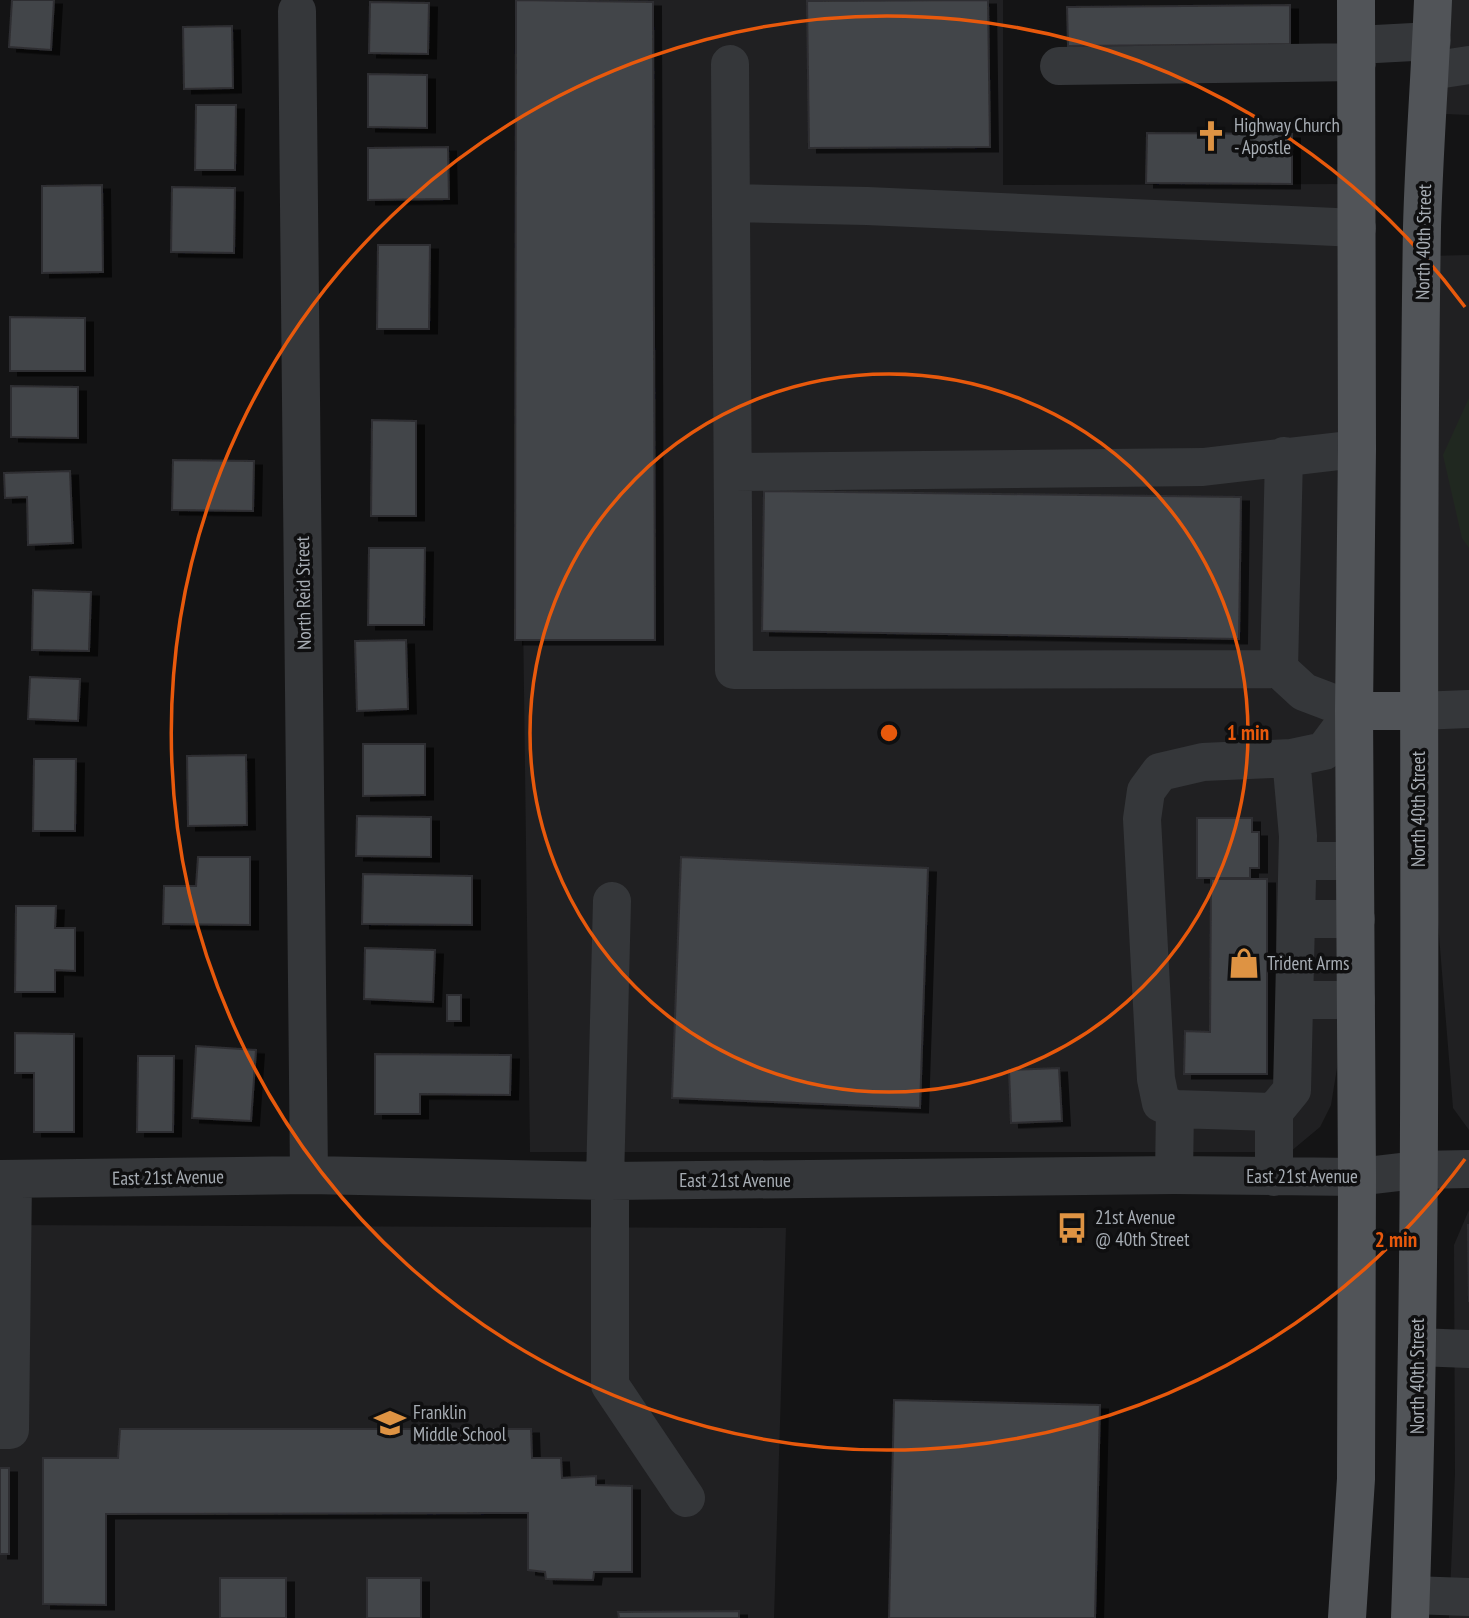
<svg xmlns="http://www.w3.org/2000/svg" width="1469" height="1618" font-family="'PT Sans Narrow',sans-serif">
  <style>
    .built { fill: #202022 }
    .green { fill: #202820 }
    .building { fill: #434448; stroke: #2e2e31; stroke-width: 2; filter: url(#shadow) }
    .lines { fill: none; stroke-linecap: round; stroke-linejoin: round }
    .minor { stroke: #35373a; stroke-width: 38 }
    .major { stroke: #515458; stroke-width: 38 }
    .ring { fill: none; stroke: #e8590c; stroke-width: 3.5 }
    .labels { text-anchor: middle; stroke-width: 7; stroke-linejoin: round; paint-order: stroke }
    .poi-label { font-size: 19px; fill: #a7adb4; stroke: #0f0f10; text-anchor: start }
    .street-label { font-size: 19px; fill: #a7adb4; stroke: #0f0f10 }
    .centre { fill: #e8590c; stroke: #0f0f10; stroke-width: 3.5 }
    .ring-label { font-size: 21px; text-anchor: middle; font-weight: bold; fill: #e8590c; stroke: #0f0f10; stroke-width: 7; stroke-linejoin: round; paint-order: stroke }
  </style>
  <defs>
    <filter id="shadow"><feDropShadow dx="8" dy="4.5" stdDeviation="0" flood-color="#0009"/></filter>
  </defs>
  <rect width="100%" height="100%" fill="#141415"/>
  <path class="built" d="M515 0H1003V185L1350 184V689L1337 1068 1331 1105 1320 1127 1290 1152H530Z
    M1432 0H1469V115L1422 113Z
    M1469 255V1130L1453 1108 1422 726 1426 256Z
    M1469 1210V1618H1449L1455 1474 1454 1245Z
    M0 1225 786 1228 774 1618H0Z"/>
  <path class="green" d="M1469 398V548L1462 538 1443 455Z"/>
  <path class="building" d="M12 0H54L51 50 9 47Z
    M516 0 653 2 655 640H515Z
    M988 0 990 147 809 148 807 1Z
    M370 2 429 3 428 54 369 53Z
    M1290 5V44L1068 46 1067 7Z
    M232 26 233 88 184 89 183 27Z
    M368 74 427 75V128L368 127Z
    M196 105H236L235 170H195Z
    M1147 133 1292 134V184L1146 183Z
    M448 147 449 199 368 200V148Z
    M102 185 103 272 42 273V186Z
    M172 187 235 188 234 253 171 252Z
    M378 245H430L429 329H377Z
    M10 317 85 318V371H10Z
    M11 386 78 387V438L11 437Z
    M372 420 416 421V516H371Z
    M173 460 254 461 253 511 172 510Z
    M70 471 73 543 28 545 27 497 5 498 4 473Z
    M764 491 1241 497 1239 639 762 631Z
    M369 548H425L424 625H368Z
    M33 590 91 592 89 651 32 650Z
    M406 640 408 709 357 711 355 641Z
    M30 677 80 679 78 721 28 719Z
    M363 744H425V795L363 796Z
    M246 755 247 825 188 826 187 756Z
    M34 759H76L75 831H33Z
    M357 816 431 817V857L356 856Z
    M1197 818H1252V832H1259V868H1250V878H1197Z
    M198 857H250V925L163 924 164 886H196Z
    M681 857 928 868 920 1108 672 1098Z
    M363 874 472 876V925L362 924Z
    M1211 879H1267V1074H1184L1185 1031 1210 1032Z
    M16 906H56L55 928H75V971L55 970V992H15Z
    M365 948 435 950 433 1002 364 999Z
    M447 995H461V1021H447Z
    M15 1033 74 1034V1132H34V1073H15Z
    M196 1046 256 1050 251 1121 192 1118Z
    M375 1054 511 1055 510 1095 420 1094V1114H375Z
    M138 1056H174L173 1132H137Z
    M1059 1068 1062 1121 1011 1123 1009 1070Z
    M1468 1225H1469V1302Z
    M894 1400 1100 1405 1095 1618H889Z
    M120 1429H531L532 1458H561L562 1478 596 1476V1485L632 1486V1572H594L593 1580 546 1579 545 1572 528 1570V1513L106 1514V1605L43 1604V1458H118Z
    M0 1468H9V1554H0Z
    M220 1578H286V1618H220Z
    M367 1578H421V1618H367Z
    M739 1611V1618H619L618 1612Z"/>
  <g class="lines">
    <path class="minor" d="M297 11 309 1175
      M1357 45 1432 41
      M730 64 734 670 1279 669 1304 692 1354 711 1324 751 1291 758 1203 762 1160 772 1146 791 1142 819 1156 1079 1161 1103 1175 1109 1274 1112V1177
      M1059 66 1357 62
      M1430 71 1469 65
      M731 203 867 206 1357 228
      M734 472 1203 467 1357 449
      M1279 669 1284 456
      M1418 711 1469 709
      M1298 861H1355
      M1298 919H1356
      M1295 1000H1356
      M1274 1112 1292 1090 1298 836 1291 758
      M1174 1175 1175 1109
      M0 1179 309 1175 610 1181 1174 1175 1357 1177 1417 1170 1469 1169
      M605 1181 612 901
      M610 1181V1385L686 1498
      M1417 1347 1469 1349
      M0 1430H10L13 1179
      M1411 1595 1469 1597"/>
    <path class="major" d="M1354 711H1418
      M1347 1618 1356 1479 1357 1177 1354 711 1357 449 1356 0
      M1410 1618C1427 1155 1414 691 1422 227 1424 152 1430 76 1433 0"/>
  </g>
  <g class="ring">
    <circle cx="889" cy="733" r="359"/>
    <path d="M1465 1159A717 717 0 1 1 1465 307"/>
  </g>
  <defs>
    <symbol id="church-bare" viewBox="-9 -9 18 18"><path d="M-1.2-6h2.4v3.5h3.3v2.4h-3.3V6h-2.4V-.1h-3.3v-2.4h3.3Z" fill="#de9343" stroke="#0f0f10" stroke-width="2.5" paint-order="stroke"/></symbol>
    <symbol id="shop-bare" viewBox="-9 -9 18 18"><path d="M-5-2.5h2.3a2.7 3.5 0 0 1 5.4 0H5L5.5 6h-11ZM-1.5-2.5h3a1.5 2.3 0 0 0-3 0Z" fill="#de9343" stroke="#0f0f10" stroke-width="2.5" paint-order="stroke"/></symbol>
    <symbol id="bus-bare" viewBox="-9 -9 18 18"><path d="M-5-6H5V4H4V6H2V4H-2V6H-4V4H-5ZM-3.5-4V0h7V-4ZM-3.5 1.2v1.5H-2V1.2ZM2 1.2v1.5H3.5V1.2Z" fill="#de9343" stroke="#0f0f10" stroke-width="2.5" paint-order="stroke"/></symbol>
    <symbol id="school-bare" viewBox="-9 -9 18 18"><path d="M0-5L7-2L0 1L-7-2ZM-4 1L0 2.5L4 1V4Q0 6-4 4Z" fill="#de9343" stroke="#0f0f10" stroke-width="2.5" paint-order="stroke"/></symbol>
  </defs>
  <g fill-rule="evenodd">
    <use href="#church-bare" x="1189" y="114" width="44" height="44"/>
    <use href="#shop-bare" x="1222" y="941" width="44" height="44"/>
    <use href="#bus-bare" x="1050" y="1206" width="44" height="44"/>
    <use href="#school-bare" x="368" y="1401" width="44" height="44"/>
  </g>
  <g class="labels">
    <g class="poi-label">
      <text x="1234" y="132">Highway Church<tspan x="1234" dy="22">- Apostle</tspan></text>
      <text x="1267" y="970">Trident Arms</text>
      <text x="1095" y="1224">21st Avenue<tspan x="1095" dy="22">@ 40th Street</tspan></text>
      <text x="413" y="1419">Franklin<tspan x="413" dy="22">Middle School</tspan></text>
    </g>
    <g class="street-label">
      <text transform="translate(1423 242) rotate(-89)" y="7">North 40th Street</text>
      <text transform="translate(303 593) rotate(-91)" y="7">North Reid Street</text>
      <text transform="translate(1418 809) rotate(-90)" y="7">North 40th Street</text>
      <text x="1302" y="1183">East 21st Avenue</text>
      <text transform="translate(168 1177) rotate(-1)" y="7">East 21st Avenue</text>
      <text x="735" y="1187">East 21st Avenue</text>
      <text transform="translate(1417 1376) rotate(-90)" y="7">North 40th Street</text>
    </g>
  </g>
  <circle cx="889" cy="733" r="10" class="centre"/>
  <g class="ring-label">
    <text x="1248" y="740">1 min</text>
    <text x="1396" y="1247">2 min</text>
  </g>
</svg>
